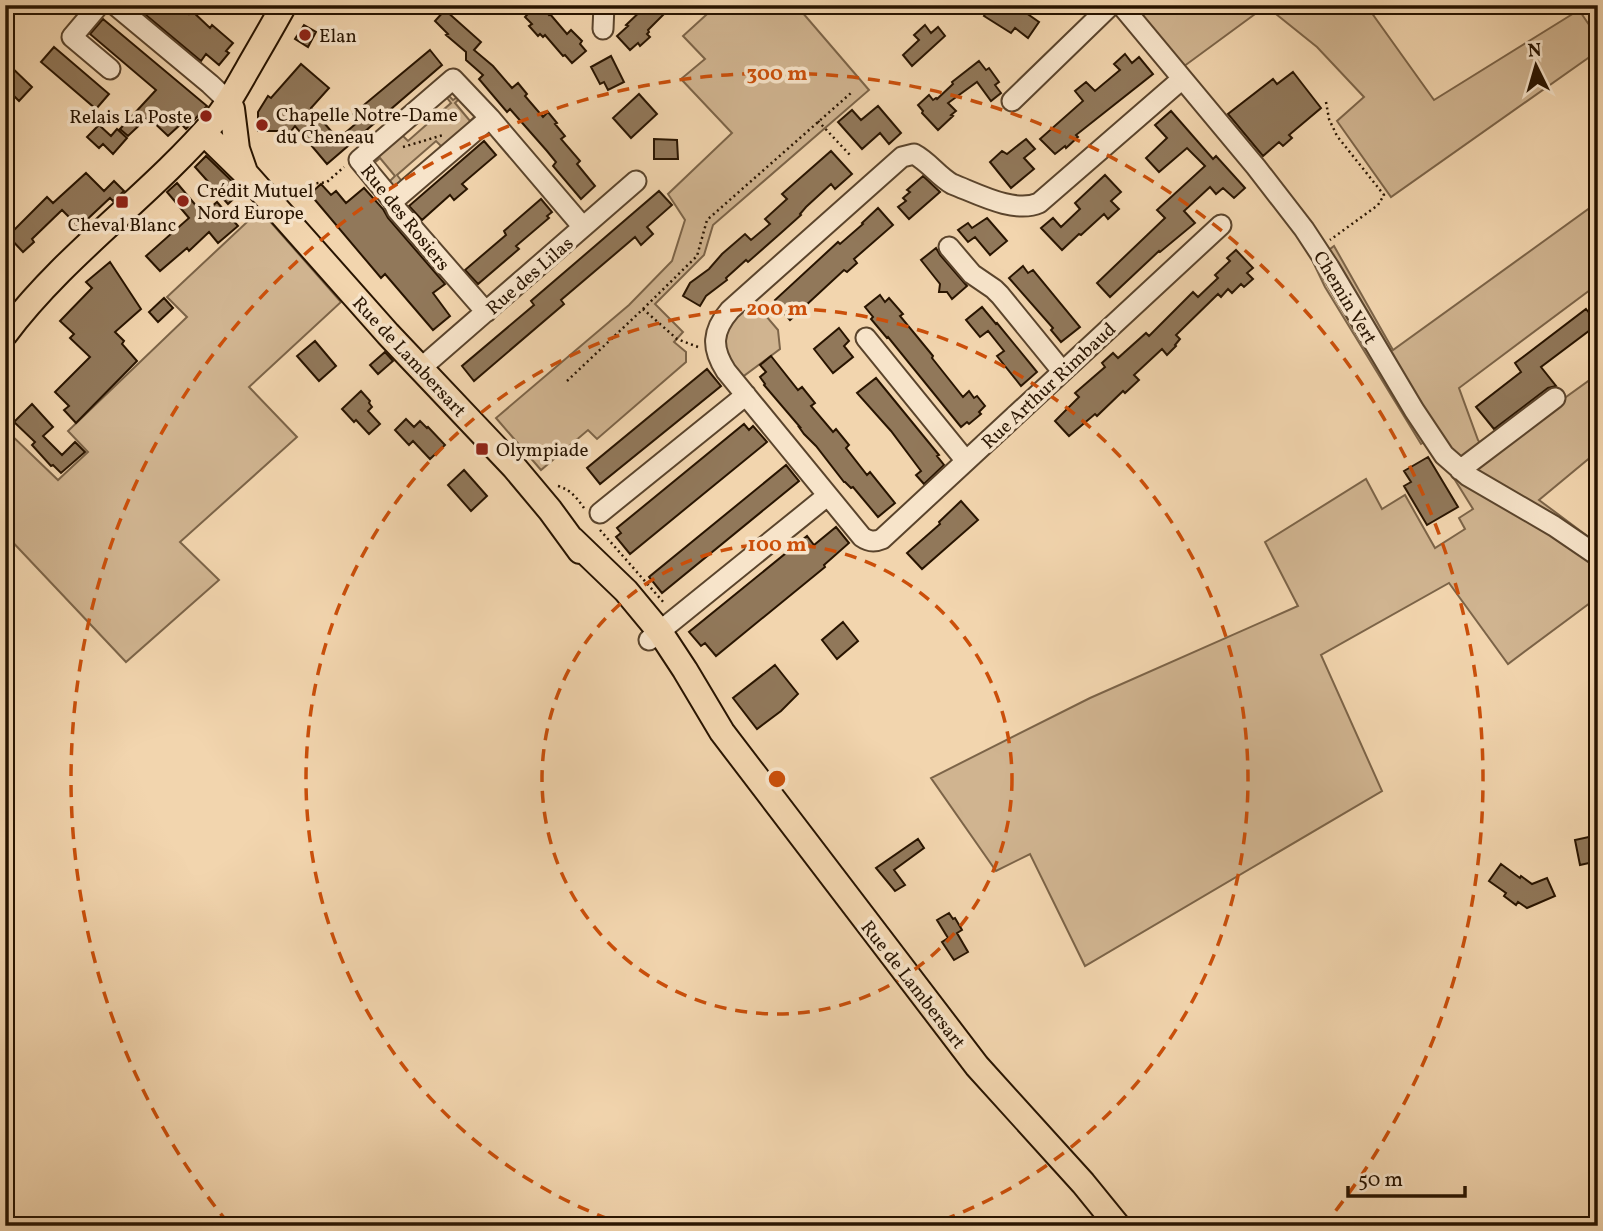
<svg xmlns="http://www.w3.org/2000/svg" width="1603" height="1231" font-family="Vollkorn,serif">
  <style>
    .green { fill: #d0b490; stroke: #7c6448; stroke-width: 2 }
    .building { fill: #91785a; stroke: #281400; stroke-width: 2 }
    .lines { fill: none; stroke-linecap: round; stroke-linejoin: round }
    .minor-casing { stroke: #5a442c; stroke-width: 23 }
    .major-casing { stroke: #281400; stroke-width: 28 }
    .path { stroke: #281400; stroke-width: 2.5; stroke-dasharray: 2 3.5; stroke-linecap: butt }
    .minor { stroke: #f7e4ca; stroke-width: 19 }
    .major { stroke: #f2d5ae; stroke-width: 24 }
    .ring { fill: none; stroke: #cb4f0a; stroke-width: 3.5; stroke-dasharray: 12 9 }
    .poi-dot { fill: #8f2418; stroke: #f7e4ca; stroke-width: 2.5 }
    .labels { text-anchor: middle; stroke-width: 7; stroke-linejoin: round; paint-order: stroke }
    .poi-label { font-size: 19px; fill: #281400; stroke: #f7e4ca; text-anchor: start }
    .street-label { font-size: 19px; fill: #281400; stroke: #f7e4ca }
    .centre { fill: #cb4f0a; stroke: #f7e4ca; stroke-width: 3.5 }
    .ring-label { font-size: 21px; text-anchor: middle; font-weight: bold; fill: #cb4f0a; stroke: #f7e4ca; stroke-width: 7; stroke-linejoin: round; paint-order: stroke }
  </style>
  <rect width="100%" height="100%" fill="#f2d5ae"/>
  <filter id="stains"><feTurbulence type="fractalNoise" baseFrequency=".00286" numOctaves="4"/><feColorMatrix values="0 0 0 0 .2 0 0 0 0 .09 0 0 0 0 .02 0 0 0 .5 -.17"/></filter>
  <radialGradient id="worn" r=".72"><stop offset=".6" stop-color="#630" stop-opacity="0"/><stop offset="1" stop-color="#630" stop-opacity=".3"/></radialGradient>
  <path class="green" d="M717 5H796L869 90 713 225 704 255 655 304 683 332 674 342 686 352V362L597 439 588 430 541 470 496 418 629 305 672 261 685 220 668 194 732 133 681 79 705 59 683 36Z
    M1133 5H1366L1434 100 1579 10 1598 38V51L1391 197 1337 121 1364 97 1317 47 1266 6 1183 67Z
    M446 93 453 100 459 96H462L455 103 470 121 478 114 479 119 444 149 436 141 397 175 404 184 397 190 388 183 395 176 380 158 372 165 371 158 400 133 408 141 451 103 444 94Z
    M1598 202V284L1459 388 1478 440 1488 453 1598 374V451L1539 500 1598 544V597L1508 664 1449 583 1321 655 1382 791 1085 966 1030 854 996 871 931 778 1090 698 1298 606 1265 542 1366 479 1382 509 1405 495 1435 548 1465 529 1459 518 1473 509 1445 464 1426 441 1421 444 1325 287 1313 262 1334 246 1393 350Z
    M260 210 341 302 249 387 297 437 180 542 219 580 126 662 5 534V497L9 493 5 487V429L58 480 88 452 68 431 187 317 167 297Z
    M754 302 778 330 780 349 741 378 727 360 724 335 738 314Z"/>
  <path class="building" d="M134 5H181L189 14 192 11 210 28 212 25 233 43 226 51 229 53 219 65 206 54 201 61Z
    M536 5H540L549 15 550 14 567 34 571 30 582 41 580 44 586 51 572 63 565 55 563 56 545 35 543 37 540 34 538 36 529 26 532 24 525 17Z
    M647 5H673L648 30 649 32 647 34 650 37 640 46 638 43 630 50 617 36 628 26 626 25Z
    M991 5H1010L1018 10 1019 8 1039 22 1028 38 1015 28 1011 33 984 16Z
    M445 10 481 42 474 50 493 66 512 88 518 83 527 94 525 96 543 117 548 112 557 123 555 124 565 136 561 139 580 161 577 164 595 186 581 199 553 166 556 162 547 151 510 109 507 112 479 79 483 75 466 60V52L446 35 448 34 435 21Z
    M103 19 207 106 186 129 181 124 168 136 148 117 128 136 120 129 156 90 90 34Z
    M304 25 316 32 308 47 295 39Z
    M925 25 931 33 938 27 945 36 912 66 903 55 919 40 914 35Z
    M54 47 109 94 96 109 41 62Z
    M430 50 442 65 327 164 295 126 288 135 283 131H258V112L268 96 271 98 301 64 329 88 311 108 338 139 359 121 353 114Z
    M1125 54 1132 63 1139 57 1153 74 1076 135 1078 137 1066 148 1065 146 1055 154 1040 139 1083 101 1075 91 1086 82 1095 91 1120 70 1114 64Z
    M611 56 624 82 608 90 604 82 600 84 591 67Z
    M5 61 32 87 19 101 5 87Z
    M979 61 986 70 989 68 999 82 995 85 1001 93 991 101 977 82 948 103 956 111 951 115 953 116 938 130 922 113 923 111 918 105 929 95 933 100 936 98 937 99 953 84 952 82Z
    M1293 72 1321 108 1289 135 1292 138 1283 146 1279 142 1263 156 1228 114 1273 79 1277 84Z
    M639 94 657 114 631 138 613 118Z
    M878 106 901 133 889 144 880 133 862 149 838 122 852 110 861 120Z
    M1171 111 1213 159 1216 156 1245 188 1234 198 1223 188 1216 194 1210 187 1184 211 1195 223 1160 252 1159 251 1110 297 1097 283 1165 218 1157 210 1205 166 1187 148 1159 172 1146 158 1167 138 1155 125Z
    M99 125 111 136 117 129 127 138 113 154 103 144 99 148 87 137Z
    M654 139 677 140 678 159H654Z
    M1026 139 1035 149 1024 158 1034 169 1011 188 990 162 1002 151 1007 154Z
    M484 141 496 155 462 184 467 189 454 200 450 195 422 220 409 206Z
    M831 151 852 174 835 189 831 184 806 207 800 214 801 215 782 232 748 262 746 260 726 278 727 280 706 296 700 306 683 296 690 283 709 269 722 254 745 234 751 240 770 224 765 219 787 199 782 194Z
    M206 156 242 191 228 204 195 167Z
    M86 173 104 191 114 181 124 191 113 201 110 198 79 227 62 210 32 239 34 242 23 252 8 236 47 197 53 203Z
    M1105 175 1121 192 1111 201 1119 209 1108 219 1104 214 1081 235 1079 234 1062 250 1041 228 1053 218 1061 227 1080 209 1075 203Z
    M923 176 940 192 909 219 898 207 906 201 903 198 910 192 907 190Z
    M177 183 203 214 217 202 238 226 218 243 209 232 189 251 187 248 160 271 146 256 189 218 167 192Z
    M321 184 331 195 336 191 346 203 364 188 383 209 388 218 445 284 433 293 450 316 433 330 385 274 381 278 310 194Z
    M659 191 672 205 647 227 653 234 641 245 635 237 561 300 564 304 474 381 462 366 534 305 531 301Z
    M541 199 552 212 547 216 549 218 516 246 519 249 478 284 465 270 506 235 504 231Z
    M878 208 893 225 854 259 857 263 847 272 844 270 790 320 777 305 778 304 775 300 838 242 840 244 863 224 862 223Z
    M987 218 1007 241 990 255 975 237 968 242 958 230 968 223 972 228Z
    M936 248 940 255 967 286 952 299 947 292H939L940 284 921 260Z
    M1236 250 1253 268 1247 273 1253 279 1244 287 1241 284 1232 293 1228 289 1221 297 1218 294 1176 335 1180 339 1175 345 1176 346 1167 355 1162 349 1134 375 1139 380 1125 393 1123 391 1097 416 1095 414 1069 436 1055 421 1079 397 1075 393 1105 367 1102 363 1113 353 1118 358 1146 333 1149 336 1193 292 1198 297 1218 278 1215 275 1230 261 1227 258Z
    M110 262 141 309 115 332 124 341 122 344 137 361 76 423 64 410 69 406 55 392 90 357 70 338 74 334 60 321 92 288 86 282Z
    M1023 266 1028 273 1033 270 1080 327 1061 342 1051 330 1053 328 1009 278Z
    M880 295 885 302 889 298 903 314 900 316 933 356 932 358 963 397 969 391 974 398 977 396 985 406 979 412 981 414 969 424 967 422 961 427 888 337 887 338 871 319 873 317 865 307Z
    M164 298 173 308 158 322 149 312Z
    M982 307 996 324 997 323 1037 372 1021 386 997 356 1004 351 988 331 980 337 966 320Z
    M1586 309 1598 324 1541 367 1556 386 1548 388 1494 429 1476 407 1521 372 1515 363Z
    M839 328 849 341 844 346 853 357 833 373 814 349Z
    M315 341 336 366 319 381 297 356Z
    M385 352 393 361 378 374 370 365Z
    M771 356 798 390 802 387 815 403 811 406 833 432 836 429 849 445 846 448 867 475 870 472 895 503 878 517 853 487 851 488 845 482H844L816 446 804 434 799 427H800L764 385 765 384 760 377 766 372 760 365Z
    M707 369 721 386 600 484 587 468Z
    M876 378 939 455 937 456 944 465 924 484 916 475 921 471 891 431 857 393Z
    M361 391 370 401 369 403 372 407 368 411 380 424 369 434 356 420 354 422 342 409Z
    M32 404 53 427 43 436 62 455 75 442 85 452 61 473 53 465 51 466 32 445 35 442 14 422Z
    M406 419 414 427 420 421 427 428 428 427 445 445 430 459 413 441 409 445 395 430Z
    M744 424 749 430 753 426 767 442 630 554 616 537 621 533 617 528Z
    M1428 457 1458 507 1427 525 1404 486 1411 482 1404 471Z
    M786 465 799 481 662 593 649 577Z
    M464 470 487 496 471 511 448 485Z
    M961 501 978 520 922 569 907 553 940 524 939 522Z
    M836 527 849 543 824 565 825 567 716 656 705 643 701 646 689 632 807 536 814 545Z
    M843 622 858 641 837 659 822 640Z
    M775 665 798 694 781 711 757 729 733 698Z
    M1598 835V861L1580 865 1575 840Z
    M918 839 924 848 894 870 905 885 895 891 876 868Z
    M1501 864 1520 878 1521 876 1532 884 1547 878 1555 896 1527 908 1518 902 1516 905 1504 896 1506 893 1489 881Z
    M949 913 953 919 955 918 962 930 957 933 968 952 954 960 942 942 948 938 937 920Z"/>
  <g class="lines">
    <defs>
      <path id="minor" d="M99 5 72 37 110 69
        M115 5 210 84 229 102
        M1121 5 1256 167 1304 229 1329 267 1414 410 1444 455 1468 476 1554 526 1598 556
        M603 29 604 5
        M1182 79 1039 203C1014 214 976 193 952 184 938 176 929 162 914 154L902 157 730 310C712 331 711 348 726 371L862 537C869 542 875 542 882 539L1221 225
        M1012 101 1111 5
        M393 201 490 118
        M949 247 972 274 994 289 1000 295 1062 371
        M486 312 397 210 393 201 359 160 453 79 490 118 583 227
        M866 338 966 461
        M421 368 636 181
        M1460 470 1555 398
        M600 513 746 395
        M649 640 827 496"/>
      <path id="major" d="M229 102 232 109 237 149 245 172
        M204 133 247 175 388 334 514 467 550 510 580 551
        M5 334C65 254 150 196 215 120 228 105 237 87 247 70 259 49 272 27 284 5
        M572 539 626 591 660 632 685 670 722 732 977 1066 1083 1183 1118 1226"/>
    </defs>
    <use href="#minor" class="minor-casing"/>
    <use href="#major" class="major-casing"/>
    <path class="path" d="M1326 102 1329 119 1337 136 1384 195 1378 205 1330 240
      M818 121 850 155
      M403 147 443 135
      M311 184 327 182 344 167
      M643 309 697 256 707 220 851 93
      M567 381 643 309 677 339 698 347
      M558 486C571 490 576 497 584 508
      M600 530 665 604"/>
    <use href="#minor" class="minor"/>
    <use href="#major" class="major"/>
  </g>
  <g class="ring">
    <circle cx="777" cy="779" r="235"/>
    <path d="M628 1226A471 471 0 1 1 926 1226"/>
    <path d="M228 1223A706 706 0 1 1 1326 1223"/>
  </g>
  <g class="poi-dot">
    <circle cx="305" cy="35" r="7"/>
    <circle cx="206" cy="116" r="7"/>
    <circle cx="262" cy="125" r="7"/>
    <circle cx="183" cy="201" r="7"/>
    <rect x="115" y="195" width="14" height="14" rx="3.5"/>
    <rect x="475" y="442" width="14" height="14" rx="3.5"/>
  </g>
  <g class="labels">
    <g class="poi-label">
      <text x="319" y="42">Elan</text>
      <text x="276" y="121">Chapelle Notre-Dame<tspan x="276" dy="22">du Cheneau</tspan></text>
      <text x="192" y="123" text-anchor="end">Relais La Poste</text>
      <text x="197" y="197">Crédit Mutuel<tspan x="197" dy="22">Nord Europe</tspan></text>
      <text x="122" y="231" text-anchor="middle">Cheval Blanc</text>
      <text x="496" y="456">Olympiade</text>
    </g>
    <g class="street-label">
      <text transform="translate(406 217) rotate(51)" y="7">Rue des Rosiers</text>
      <text transform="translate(529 275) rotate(-41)" y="7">Rue des Lilas</text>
      <text transform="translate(1346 297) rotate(59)" y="7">Chemin Vert</text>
      <text transform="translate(410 356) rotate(47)" y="7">Rue de Lambersart</text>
      <text transform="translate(1048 385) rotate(-43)" y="7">Rue Arthur Rimbaud</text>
      <text transform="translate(914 984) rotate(52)" y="7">Rue de Lambersart</text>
    </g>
  </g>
  <circle cx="777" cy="779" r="10" class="centre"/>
  <g class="ring-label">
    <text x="777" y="80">300 m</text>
    <text x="777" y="315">200 m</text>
    <text x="777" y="551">100 m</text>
  </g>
  <rect width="1603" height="1231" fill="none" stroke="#f2d5ae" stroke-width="28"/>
  <rect x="7" y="7" width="1589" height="1217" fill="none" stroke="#281400" stroke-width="3.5"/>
  <rect x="14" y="14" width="1575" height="1203" fill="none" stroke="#281400" stroke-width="2"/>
  <g transform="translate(1536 66) rotate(355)" stroke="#f7e4ca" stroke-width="5" paint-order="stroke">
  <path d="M0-5L12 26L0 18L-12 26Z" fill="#281400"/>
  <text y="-10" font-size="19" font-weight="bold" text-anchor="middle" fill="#281400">N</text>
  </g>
  <path d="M1348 1186v10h117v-10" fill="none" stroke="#281400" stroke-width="3.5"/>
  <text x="1358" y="1186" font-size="21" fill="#281400" stroke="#f7e4ca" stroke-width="5" paint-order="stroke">50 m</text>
  <rect width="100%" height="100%" filter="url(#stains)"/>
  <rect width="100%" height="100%" fill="url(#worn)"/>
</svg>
